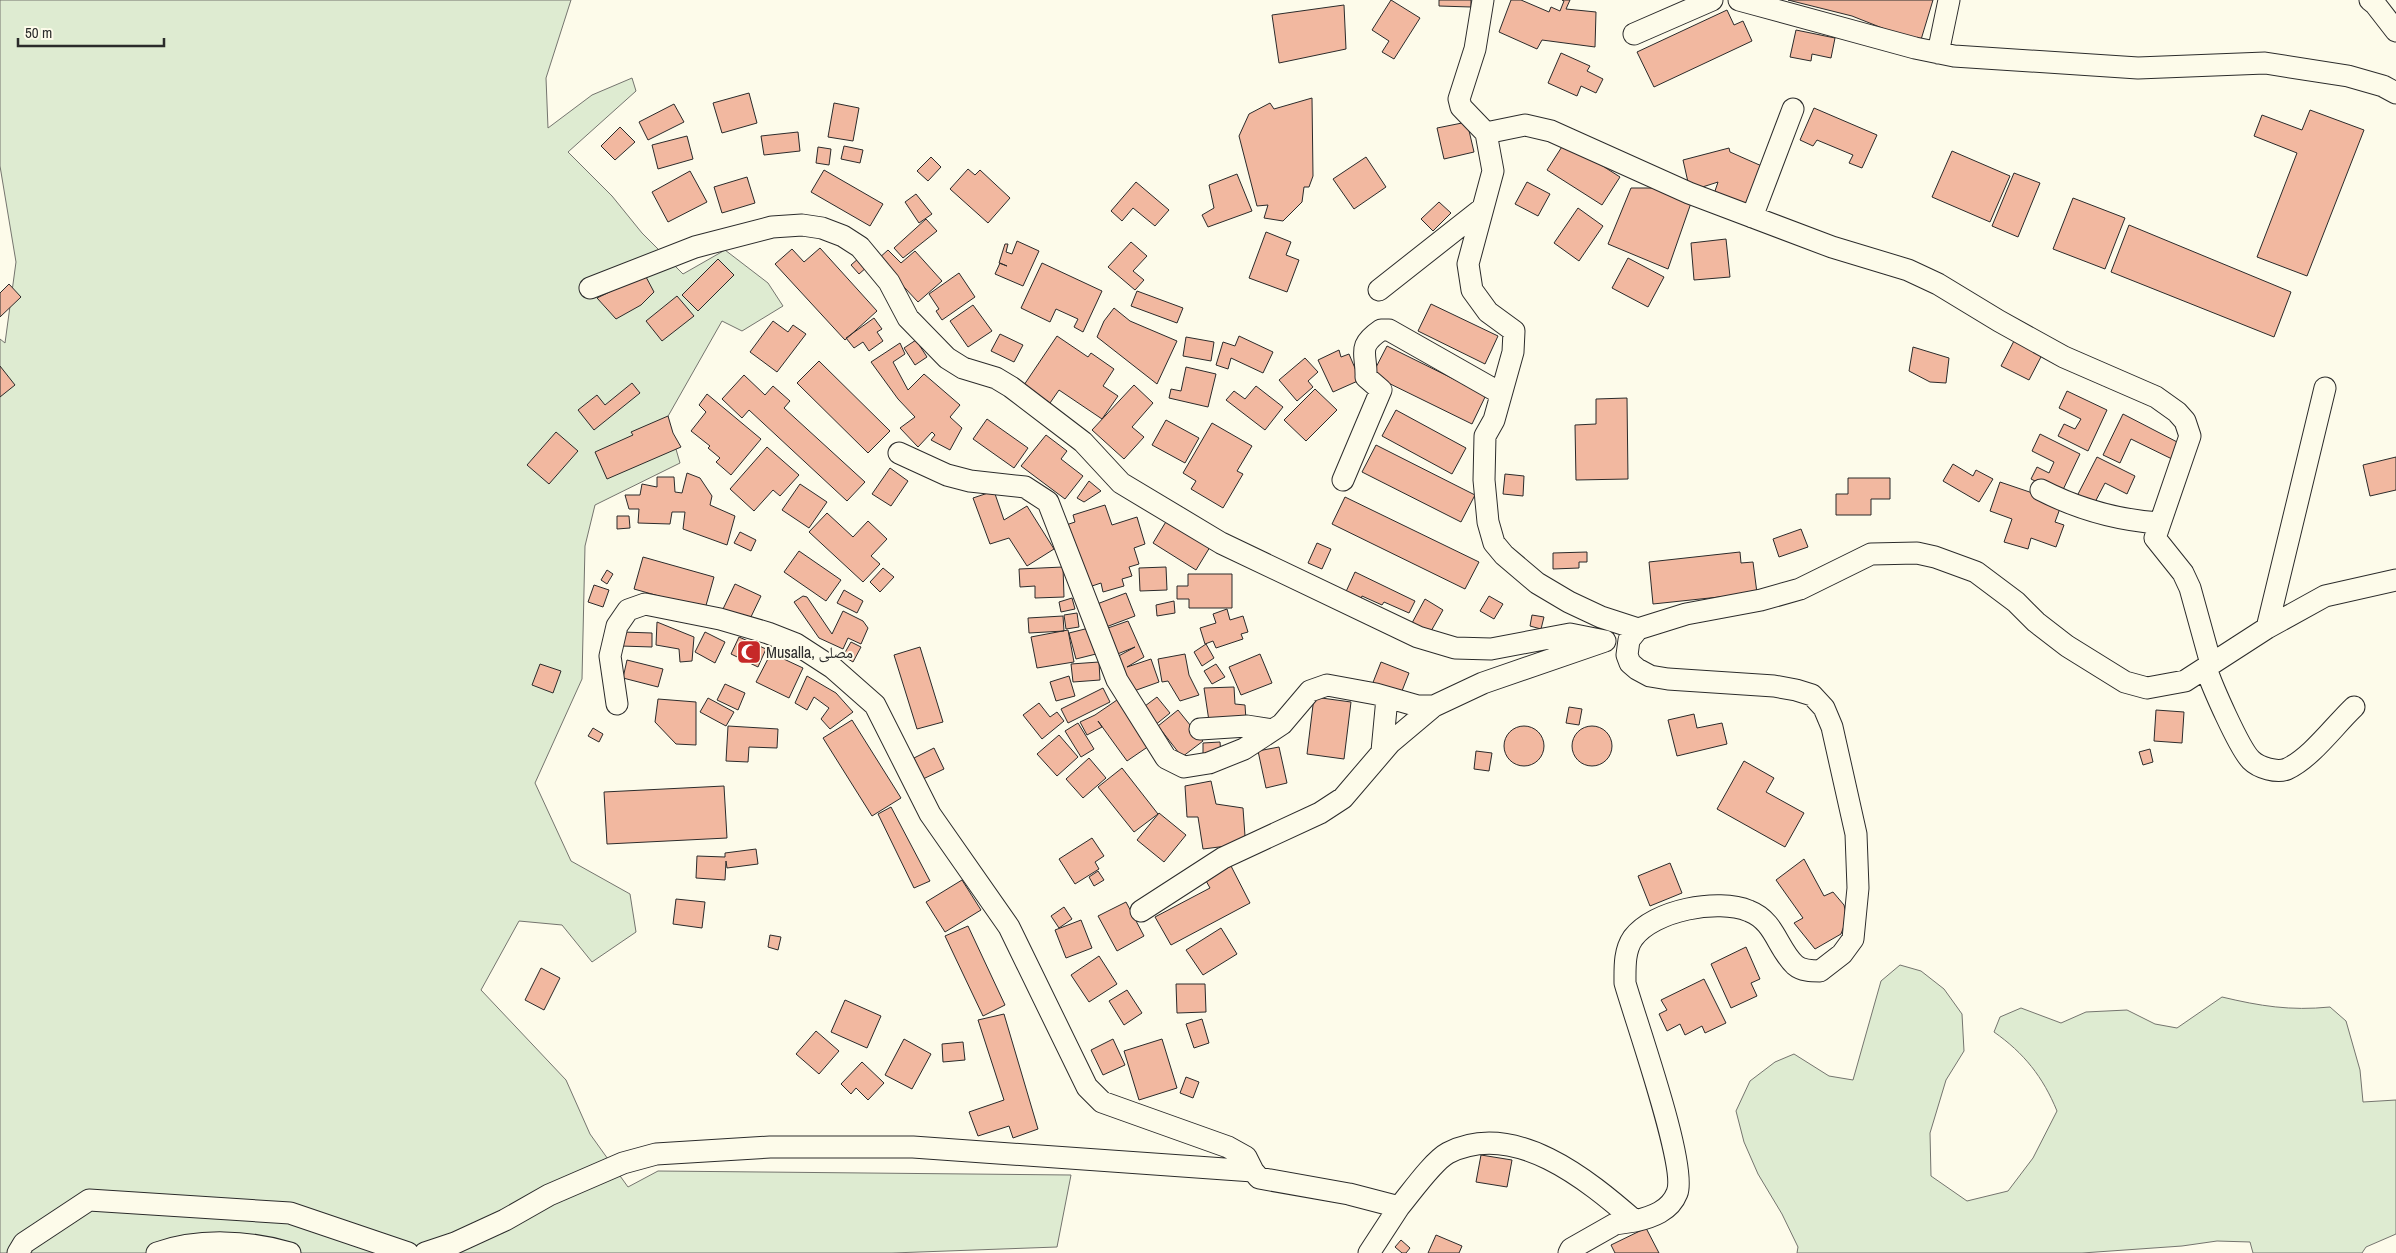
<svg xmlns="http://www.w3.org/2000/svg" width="2396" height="1253" font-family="'Archivo Narrow','Noto Naskh Arabic',sans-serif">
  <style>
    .green { fill: #deebd1; stroke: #74746e }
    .building { fill: #f2b8a0; stroke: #2b2b2b }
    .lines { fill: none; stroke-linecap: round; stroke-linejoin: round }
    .minor-casing { stroke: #2b2b2b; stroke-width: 23 }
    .minor { stroke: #fdfbea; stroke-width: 21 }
    .labels { text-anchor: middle; stroke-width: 4; stroke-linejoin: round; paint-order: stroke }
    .poi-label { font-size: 16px; fill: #2b2b2b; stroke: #fdfbea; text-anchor: start }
  </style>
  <rect width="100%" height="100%" fill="#fdfbea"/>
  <path class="green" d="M0 0H571L546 78 548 128 592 95 632 78 636 91 568 152 612 196 642 233 683 274 725 250 768 283 783 306 742 331 722 321 667 418 680 463 595 505 585 546 582 679 535 783 571 861 630 894 636 932 592 962 562 925 519 921 481 990 566 1080 590 1134 628 1187 658 1171 1071 1175 1057 1247 892 1253H0V339L5 343 16 262 0 166Z
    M1900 965 1921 971 1944 989 1962 1014 1964 1051 1946 1080 1930 1133 1931 1176 1967 1201 2008 1191 2033 1158 2057 1111C2043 1077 2024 1053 1994 1032L2000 1017 2021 1008 2061 1023 2086 1012 2127 1010 2155 1024 2177 1028 2222 997C2260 1006 2290 1011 2330 1007L2346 1021 2360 1070 2363 1102 2396 1100V1234L2366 1247 2362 1253H2253L2250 1242 2217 1241 2182 1246 2082 1253H1797L1798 1247 1782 1214 1758 1174 1744 1142 1736 1111 1750 1081 1775 1062 1794 1054 1829 1076 1853 1080 1881 981Z"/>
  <path class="building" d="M1391 0 1420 18 1394 59 1382 52 1389 41 1372 30Z
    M1439 0H1471V7L1439 6Z
    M1511 0H1521L1549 12 1551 7 1560 11 1564 1 1562 0H1570L1566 9 1596 12 1595 47 1542 40 1537 49 1499 32Z
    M1788 0H1933L1920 43 1852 16Z
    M1344 5 1346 49 1279 63 1272 15Z
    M1727 10 1734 25 1743 21 1752 41 1654 87 1637 52Z
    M1796 30 1835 38 1831 58 1812 54 1811 61 1790 57Z
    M1561 53 1590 66 1587 71 1603 79 1596 93 1581 86 1577 96 1548 83Z
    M749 93 757 123 722 133 713 103Z
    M1312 98 1313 176 1309 187H1304L1302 202 1283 221 1264 218 1268 205 1257 206 1239 136 1249 114 1270 103 1274 109Z
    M834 103 859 108 853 141 828 137Z
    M674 104 684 122 648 140 639 122Z
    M1814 108 1877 135 1862 168 1849 163 1853 155 1817 140 1813 146 1800 140Z
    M2310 110 2364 130 2307 276 2257 257 2297 153 2254 136 2262 115 2302 130Z
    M1467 122 1474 152 1444 159 1437 128Z
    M620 127 635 142 615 160 601 146Z
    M798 132 800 151 764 155 761 136Z
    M687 136 693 159 658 169 652 145Z
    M1565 142 1620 177 1602 205 1547 170Z
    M844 146 863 150 860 163 841 159Z
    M818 147 831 149 829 165 816 163Z
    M1729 148 1730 152 1764 167 1745 209 1712 200 1718 182 1690 191 1683 160Z
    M1952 151 2010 176 1990 222 1932 197Z
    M931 157 941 167 928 181 917 171Z
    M1366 157 1386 187 1354 209 1333 179Z
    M968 169 975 175 980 170 1010 198 988 223 950 189Z
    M824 170 883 204 870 226 811 192Z
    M690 171 707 202 668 222 652 192Z
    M2014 173 2040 183 2018 237 1992 226Z
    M1237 174 1252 211 1208 227 1202 215 1214 208 1209 185Z
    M747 177 755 203 722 213 714 187Z
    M1136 182 1169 210 1155 226 1133 208 1122 221 1111 211Z
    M1527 182 1550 194 1538 216 1515 204Z
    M1631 188H1654L1691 203 1668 269 1608 244Z
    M916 194 932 214 919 223 905 202Z
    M2073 198 2125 218 2105 269 2053 249Z
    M1439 202 1451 213 1433 231 1421 219Z
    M1578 208 1603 226 1579 261 1554 243Z
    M926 219 937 231 903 258 894 248Z
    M2129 225 2291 292 2274 337 2111 272Z
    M1266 232 1291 242 1286 255 1299 260 1287 292 1249 278Z
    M1726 239 1730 277 1694 280 1691 243Z
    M1017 241 1039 251 1023 286 995 274 1000 263 1007 266 999 263 1005 244H1008L1006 252 1012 254Z
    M1131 242 1147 256 1133 271 1144 280 1135 290 1108 267Z
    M820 248 877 311 845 340 775 264 792 249 804 262Z
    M888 250 901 263 915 251 942 281 918 302 878 259Z
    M859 258 867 267 859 274 851 265Z
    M1628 258 1664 277 1648 307 1612 288Z
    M718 259 734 275 698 311 682 295Z
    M1042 263 1102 291 1083 332 1074 327 1078 319 1056 309 1050 322 1021 308Z
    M959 273 975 297 942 320 936 311 939 309 929 294Z
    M645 275 654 292 641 305 616 319 597 298Z
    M9 284 21 297 0 317V293Z
    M1137 291 1183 308 1177 323 1131 306Z
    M677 296 694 316 662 341 646 321Z
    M1431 304 1498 336 1485 364 1418 331Z
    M973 305 992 331 968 347 950 321Z
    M1114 308 1130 321 1177 341 1157 384 1097 337 1104 321Z
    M874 318 882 329 877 332 883 341 869 351 863 342 854 348 846 338Z
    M773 321 788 332 793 325 806 334 777 372 750 352Z
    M1000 334 1023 345 1014 362 991 351Z
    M1057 336 1088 357 1091 353 1114 369 1103 386 1118 396 1102 419 1059 390 1050 403 1024 385Z
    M1239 336 1273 352 1263 373 1231 358 1228 369 1216 365 1223 342 1235 346Z
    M1186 337 1214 342 1211 361 1183 356Z
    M2015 339 2043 353 2029 380 2001 366Z
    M916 340 927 357 915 365 904 348Z
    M900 343 905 354 893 362 908 390 924 374 960 405 950 417 962 428 950 450 931 440 935 435 932 432 918 447 900 428 915 417 898 399 871 362Z
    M1387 346 1486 395 1472 424 1372 375Z
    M1913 347 1949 358 1946 383 1930 382 1909 371Z
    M1339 350 1341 357 1349 354 1360 380 1333 392 1318 360Z
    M1305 358 1318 372 1308 381 1313 387 1297 401 1279 380Z
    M819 361 890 431 868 453 797 383Z
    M0 366 15 385 0 397Z
    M1186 367 1216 374 1208 407 1169 398 1171 389 1181 391Z
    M744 375 765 395 773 386 790 401 784 408 865 482 847 501 749 410 742 418 722 399Z
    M632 383 640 393 594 430 578 410 597 395 605 405Z
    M1134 385 1153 403 1132 427 1144 437 1124 459 1092 430Z
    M1256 386 1283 407 1265 430 1226 400 1234 391 1245 399Z
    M1315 389 1337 410 1306 441 1284 420Z
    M2067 391 2107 410 2088 451 2058 436 2064 424 2075 429 2081 419 2059 408Z
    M707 394 761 439 731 475 716 462 720 458 708 448 710 446 691 431 706 412 699 405Z
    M1627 398 1628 479 1576 480 1575 425 1596 424V399Z
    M1396 410 1466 448 1452 474 1382 436Z
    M2123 414 2181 444 2174 460 2131 439 2120 463 2103 455Z
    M668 416 673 433 681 447 607 479 595 452 633 435 631 432Z
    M987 419 1028 448 1014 468 973 439Z
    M1166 420 1199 438 1185 463 1152 445Z
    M1212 423 1252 446 1237 471 1243 474 1223 508 1191 489 1196 481 1183 473Z
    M556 432 578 451 549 484 527 465Z
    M2040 434 2080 454 2061 494 2031 479 2037 467 2049 473 2054 462 2032 451Z
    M1046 435 1067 451 1061 459 1083 476 1065 499 1021 466Z
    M1376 445 1475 495 1461 522 1362 472Z
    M767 447 799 475 780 496 773 490 754 511 730 489Z
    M2097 457 2135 476 2127 494 2105 483 2093 506 2076 498Z
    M2396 457V490L2370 496 2363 465Z
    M1953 464 1973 476 1976 470 1993 479 1979 502 1943 481Z
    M890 468 908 481 891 506 872 494Z
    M687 473 700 478 712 496 710 505 735 516 727 545 683 529 685 512H672L670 524 638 523 639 509H629L625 495H640L642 484 657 487V477H674L675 492 682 493Z
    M1505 474 1524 476 1523 496 1503 494Z
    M1848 478H1890V499H1871V515H1836V494H1848Z
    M1089 481 1101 491 1084 502 1077 498Z
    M2000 482 2062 503 2055 522 2064 525 2056 547 2031 538 2028 549 2004 542 2012 519 1990 511Z
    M800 484 827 502 809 528 782 510Z
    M994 491 1004 520 1027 506 1054 549 1027 566 1009 538 990 544 973 498Z
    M1345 497 1479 562 1465 589 1332 524Z
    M1105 505 1112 525 1137 517 1145 544 1134 548 1139 564 1129 567 1132 576 1122 579 1124 586 1103 592 1101 583 1086 588 1066 525 1075 522 1073 515Z
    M827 513 853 537 868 521 887 539 871 556 880 564 863 582 809 532Z
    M617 516H629L630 528 617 529Z
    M1167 520 1210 547 1196 570 1153 543Z
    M1801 529 1808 547 1779 557 1773 539Z
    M740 532 756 540 751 551 734 543Z
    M1317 543 1331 549 1322 569 1308 563Z
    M799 551 841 580 826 601 784 572Z
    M1587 552V562H1579V568L1553 569V553Z
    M1740 552 1741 563 1753 562 1757 593 1653 604 1649 562Z
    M643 557 714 577 705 609 634 589Z
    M1063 567 1064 597 1035 598V586L1020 587 1019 569Z
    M1166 567 1167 590 1140 591 1139 568Z
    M883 568 894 577 880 592 870 582Z
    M607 570 613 574 607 584 601 580Z
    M1355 572 1415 601 1409 613 1384 602 1382 605 1362 596 1359 603 1344 596Z
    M1188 574H1232V608H1189V599H1177V586H1188Z
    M735 584 761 596 749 621 723 609Z
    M594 585 609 590 603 607 588 602Z
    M844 590 863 601 857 613 837 603Z
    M1126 593 1135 616 1106 627 1097 604Z
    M803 596 807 597 832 634 843 611 863 621 868 628 861 644 848 638 843 649 819 638 794 602Z
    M1489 596 1503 604 1494 619 1480 611Z
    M1072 598 1075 609 1061 612 1059 602Z
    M1425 599 1443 610 1430 633 1412 623Z
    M1174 601 1175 613 1157 616 1156 605Z
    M1227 609 1230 620 1243 616 1248 632 1241 634 1243 639 1216 648 1213 641 1205 644 1200 628 1216 623 1213 614Z
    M1077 613 1079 627 1066 629 1064 615Z
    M1532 615 1544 617 1541 629 1530 626Z
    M1063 616 1064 631 1029 633 1028 618Z
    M1128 621 1144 657 1127 667 1151 659 1159 682 1131 692 1115 658 1135 647 1115 655 1105 629Z
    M657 622 694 637 692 661 680 662 679 649 656 645Z
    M1089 628 1096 654 1076 659 1069 633Z
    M1068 630 1074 662 1037 668 1031 637Z
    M622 632 652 633V647L621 646Z
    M705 632 725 642 715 663 695 652Z
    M739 637 766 649 758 667 731 654Z
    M851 642 861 647 853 662 843 656Z
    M1206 644 1214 658 1202 666 1194 652Z
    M920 647 943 722 917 729 894 655Z
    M771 653 803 668 789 698 756 682Z
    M1185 654 1189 675 1199 695 1180 701 1168 681 1162 682 1158 659Z
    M1260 654 1272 683 1241 695 1229 667Z
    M627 660 663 669 658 687 623 678Z
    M1099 662 1100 680 1073 682 1071 664Z
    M1381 662 1409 673 1400 696 1372 685Z
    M540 664 561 671 553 693 532 685Z
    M1216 664 1225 677 1212 684 1204 671Z
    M807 676 836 693 853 712 830 729 821 719 829 708 814 697 807 710 795 703Z
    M1069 676 1075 696 1056 701 1050 682Z
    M725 684 745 693 738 710 717 700Z
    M1234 687 1235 704 1245 705 1246 720 1209 721 1204 688Z
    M1103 688 1110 702 1068 723 1061 709Z
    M1157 697 1170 713 1154 726 1141 709Z
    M1314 697 1351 702 1344 759 1307 754Z
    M708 698 734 712 726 726 700 712Z
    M658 699 696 702V745L676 744 655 722Z
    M1117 700 1149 746 1127 761 1098 721 1102 727 1087 735 1080 722 1095 715Z
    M1039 703 1050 717 1057 712 1064 721 1042 739 1023 715Z
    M1569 707 1582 709 1579 725 1566 723Z
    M1178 710 1203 741 1182 757 1158 726Z
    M2156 710 2184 712 2182 743 2154 741Z
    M1694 714 1697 728 1722 723 1727 744 1677 756 1668 720Z
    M852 720 901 798 872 816 823 738Z
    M1078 723 1094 749 1081 757 1065 731Z
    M1572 746a20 20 0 1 1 40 0a20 20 0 1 1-40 0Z
    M728 726 778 729 777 748 749 747 748 762 726 761Z
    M1504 746a20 20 0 1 1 40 0a20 20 0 1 1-40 0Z
    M593 728 603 734 599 742 588 736Z
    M1059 735 1078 757 1057 776 1037 754Z
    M1220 742 1221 755 1203 756V743Z
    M1279 747 1287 783 1266 788 1258 751Z
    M934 748 944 769 923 779 914 758Z
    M2150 749 2153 762 2143 765 2139 752Z
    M1476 751 1492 753 1489 771 1474 769Z
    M1089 758 1106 778 1083 798 1066 779Z
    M1744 761 1774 778 1766 792 1804 813 1785 847 1717 809Z
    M1122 768 1158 814 1134 832 1098 787Z
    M1211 781 1216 804 1243 808 1245 836 1227 846 1203 849 1198 817H1187L1185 786Z
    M724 786 727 838 607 844 604 792Z
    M891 807 930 881 914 888 878 814Z
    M1159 813 1186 835 1164 862 1137 840Z
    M1092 838 1104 856 1095 862 1099 869 1075 884 1059 859Z
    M756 849 758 864 727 868 726 861 725 880 696 878 697 856 725 857V853Z
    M1804 859 1824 896 1833 892 1844 905 1847 918 1841 934 1815 949 1794 923 1803 918 1776 880Z
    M1670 863 1682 893 1650 906 1638 876Z
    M1231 866 1250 903 1171 945 1155 917 1210 888 1205 879Z
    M1098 871 1104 880 1094 886 1089 877Z
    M962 880 981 910 945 932 926 902Z
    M676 899 705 902 702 928 673 924Z
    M1126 902 1144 936 1117 951 1098 916Z
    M1064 907 1072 919 1059 928 1051 916Z
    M1081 920 1092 948 1066 958 1055 930Z
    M968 926 1005 1005 983 1016 945 936Z
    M1221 928 1237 954 1203 975 1186 950Z
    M770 935 781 937 778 950 768 947Z
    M1746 947 1760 979 1751 983 1757 996 1731 1008 1711 964Z
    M1099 956 1117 984 1089 1002 1071 975Z
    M541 968 560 978 544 1010 525 1000Z
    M1704 979 1726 1023 1705 1033 1702 1026 1685 1035 1680 1024 1667 1031 1659 1014 1667 1010 1661 1000Z
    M1176 984H1205L1206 1012 1177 1013Z
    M1127 990 1142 1013 1124 1025 1109 1001Z
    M845 1000 881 1016 867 1048 831 1032Z
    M1004 1014 1038 1129 1013 1138 1009 1126 978 1136 969 1112 1004 1100 978 1020Z
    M1202 1019 1209 1043 1194 1048 1186 1024Z
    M816 1031 839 1051 819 1074 796 1054Z
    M904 1039 931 1054 912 1089 885 1075Z
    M1113 1039 1125 1065 1103 1075 1091 1050Z
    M1162 1039 1177 1088 1139 1100 1124 1051Z
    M963 1042 965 1060 943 1062 942 1044Z
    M862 1062 884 1083 868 1100 856 1088 851 1094 841 1084Z
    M1186 1077 1199 1082 1193 1098 1180 1093Z
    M1481 1155 1512 1160 1507 1187 1476 1182Z
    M1646 1228 1659 1253H1615L1611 1245Z
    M1436 1235 1462 1246 1459 1253H1428Z
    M1401 1240 1410 1248 1406 1253H1402L1395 1247Z"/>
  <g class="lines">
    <defs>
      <path id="minor" d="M1483 0 1475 49 1459 99 1461 107 1486 133 1493 171 1468 264 1472 290 1488 312 1514 331 1513 352 1494 420 1485 436 1484 480 1488 522 1494 543 1504 555 1537 583 1569 602 1601 617 1638 629
        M1739 0 1915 48 1954 56 2138 68 2265 63 2348 76 2383 86 2396 93
        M2370 0 2375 4 2396 31
        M1634 34 1712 0
        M1938 53 1949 0
        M1486 133 1525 125 1551 131 1689 193 1832 247 1908 270 1938 284 1999 321 2064 357 2156 397 2177 412 2185 421 2190 436 2155 538 2183 573 2190 588 2211 664
        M1752 217 1793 109
        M590 288 695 247 772 227 802 225 822 228 843 236 860 247 889 282 908 318 947 358 963 368 996 378 1011 387 1083 442 1121 483 1221 543 1418 637 1455 648 1491 649 1570 634 1605 641
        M1379 290 1483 208
        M899 453 947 475 970 481 1025 487 1048 502 1117 680 1166 758 1184 767 1209 763 1244 749 1282 724 1310 691 1327 685 1376 694 1418 706H1434L1483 683 1605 641
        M1343 480 1381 390 1366 377C1367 353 1356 347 1381 330H1389L1500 393
        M2041 490C2078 509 2117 520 2159 523
        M2267 628 2325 388
        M2206 668C2212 686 2239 748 2251 760 2259 768 2277 773 2287 769 2311 758 2334 726 2354 707
        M617 704 610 656 617 626 628 610 645 604 720 619 768 633 796 644 833 668 875 705 930 814 1009 927 1087 1087 1102 1102 1228 1147 1246 1157 1253 1171
        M1200 729 1247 726 1273 730
        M1382 751 1387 698
        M1141 911 1223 858 1320 813 1343 798 1390 743 1434 706
        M18 1253 24 1243 89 1200 290 1213 408 1253
        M157 1253C199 1238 249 1241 290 1253
        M425 1253 455 1243 505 1220 549 1195 623 1163 656 1154 770 1147H913L1253 1171 1259 1178 1349 1194 1399 1207C1410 1194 1433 1161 1448 1153 1514 1119 1588 1180 1635 1221 1652 1217 1670 1211 1677 1193 1688 1167 1635 1019 1625 983 1625 968 1624 951 1633 938 1654 910 1718 898 1749 911 1775 921 1777 948 1795 965 1802 971 1812 971 1820 971L1842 954 1853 939 1858 888 1856 834 1832 727 1824 708 1812 695 1796 690 1774 686 1668 679 1650 676 1637 669 1630 663 1627 655 1629 640 1638 629 1686 614 1761 600 1800 589 1871 554 1917 553 1935 557 1976 572 2016 602 2036 622 2067 646 2125 682 2147 688 2185 681 2267 628 2325 596 2396 580
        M1369 1253 1399 1207
        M1569 1253 1571 1249 1615 1224 1635 1221"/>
    </defs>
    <use href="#minor" class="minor-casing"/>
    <use href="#minor" class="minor"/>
  </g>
  <defs>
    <symbol id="mosque-square" viewBox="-11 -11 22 22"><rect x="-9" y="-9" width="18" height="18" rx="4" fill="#c62828" stroke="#fdfbea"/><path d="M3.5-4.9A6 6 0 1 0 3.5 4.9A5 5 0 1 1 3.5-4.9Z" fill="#fff"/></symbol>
  </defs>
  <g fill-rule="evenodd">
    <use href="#mosque-square" x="735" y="638" width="28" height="28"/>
  </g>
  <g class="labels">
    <g class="poi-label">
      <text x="766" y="658">Musalla, مصلى</text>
    </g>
  </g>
  <path d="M18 38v8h146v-8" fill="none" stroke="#2b2b2b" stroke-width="2.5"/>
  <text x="25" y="38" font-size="15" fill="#2b2b2b" stroke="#fdfbea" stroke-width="4" paint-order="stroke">50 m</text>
</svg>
